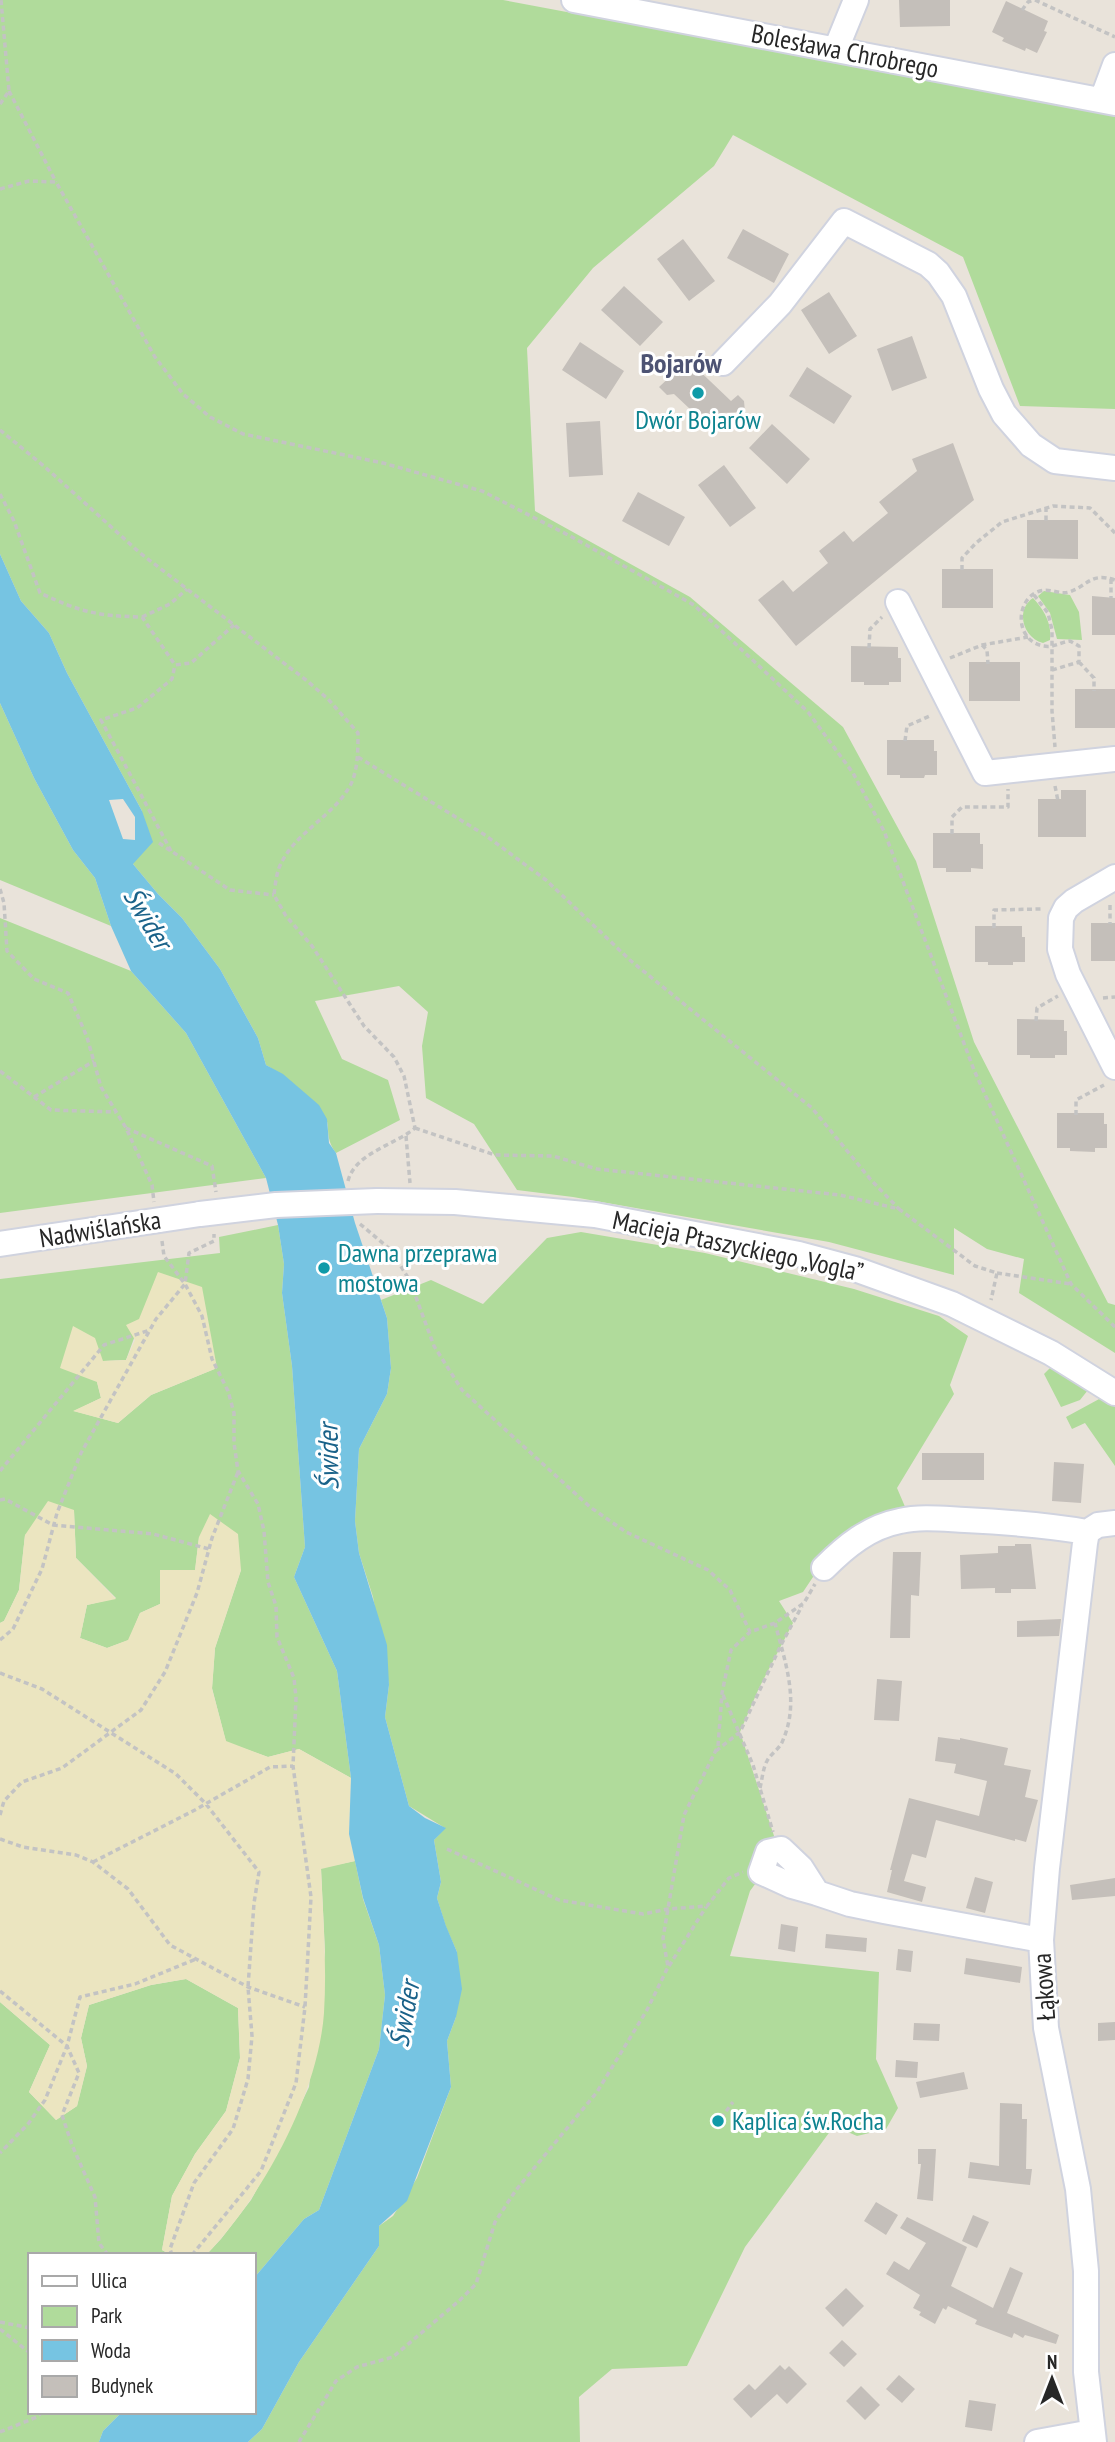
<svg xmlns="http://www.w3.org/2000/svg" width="1115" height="2442" font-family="'PT Sans Narrow',sans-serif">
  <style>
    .green { fill: #b0db9b; fill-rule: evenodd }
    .sand { fill: #ebe5c0 }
    .water { fill: #76c4e2; fill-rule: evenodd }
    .building { fill: #c4bfba }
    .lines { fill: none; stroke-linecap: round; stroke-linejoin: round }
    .minor-casing { stroke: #d0d3df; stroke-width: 28 }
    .path { stroke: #c3c3c3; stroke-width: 3.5; stroke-dasharray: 5 3.5; stroke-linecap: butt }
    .minor { stroke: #fff; stroke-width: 24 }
    .minor-bridge-casing { stroke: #d0d3df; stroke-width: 28; stroke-linecap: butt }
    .minor-bridge { stroke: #fff; stroke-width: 24 }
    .culture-dot { fill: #0f9aa8; stroke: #fff; stroke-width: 2.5 }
    .labels { text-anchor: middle; stroke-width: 6; stroke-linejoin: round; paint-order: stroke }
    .street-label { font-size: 26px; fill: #272727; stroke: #fff }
    .culture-label { font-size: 26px; fill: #0d838f; stroke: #fff; text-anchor: start }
    .neighbourhood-label { font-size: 28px; font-weight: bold; fill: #4d5373; stroke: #fff }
    .water-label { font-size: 28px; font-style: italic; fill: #1a6289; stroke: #fff }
  </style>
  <rect width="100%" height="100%" fill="#e9e3da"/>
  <path class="green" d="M0 0H503L1115 115V409L1020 406 963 257 733 135 714 166 593 268 527 348 535 511 690 597 843 727 916 861 974 1042 1108 1303 1115 1305V1353L1019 1293 1024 1259 987 1249 954 1228V1275L829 1242 573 1197 517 1190 474 1124 426 1098 422 1046 428 1012 399 986 315 1001 342 1059 388 1080 400 1120 336 1153C324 1137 331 1126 325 1117 313 1100 284 1075 266 1065L258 1038 220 969 182 918 158 894 133 864 142 811 67 673 49 633 21 601 0 554Z
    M1044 591 1070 595 1079 612 1082 640 1057 639 1050 613 1038 596Z
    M1033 598C1044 610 1052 623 1050 640L1043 643C1023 638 1015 610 1033 598Z
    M0 703 34 778 73 850 95 878 111 926 0 880Z
    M0 918 131 971 186 1033 266 1178 0 1213Z
    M278 1225 284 1264 282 1293 292 1366 305 1547 294 1577 337 1671 351 1778 299 1749 268 1757 226 1742 212 1688 215 1648 241 1570 199 1537 195 1571 160 1604 140 1613 129 1640 107 1648 80 1638 87 1605 116 1598 76 1558 74 1511 25 1535 19 1590 4 1621 0 1623V1279L220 1253 219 1237ZM158 1273 217 1368 151 1395 118 1423 74 1411 101 1398 97 1382 103 1361 126 1360Z
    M581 1232 705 1253 854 1289 939 1316 968 1336 950 1385 954 1394 897 1488 906 1509 860 1523 831 1550 803 1592 779 1601 793 1623 759 1688 740 1732 776 1842 781 1849 750 1891 730 1956 879 1972 876 2059 898 2108 886 2129 857 2136 834 2126 745 2247 687 2366 612 2369 579 2397 580 2442H248L262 2429 299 2362 379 2246V2226L393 2216 417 2178 451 2087 447 2041 456 2017 457 1952 446 1927 437 1898 441 1882 434 1840 445 1828 409 1806 385 1717 389 1685 373 1597 359 1553 355 1521 359 1449 387 1394 391 1368 387 1318 381 1300 431 1280 483 1304 547 1238Z
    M1052 1366 1088 1390 1080 1400 1061 1407 1044 1374Z
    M1101 1398 1115 1406V1466L1085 1423 1072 1429 1066 1417Z
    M355 1861 363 1899 379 1945 385 1995 379 2049 319 2210 304 2219 254 2278V2255H206L221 2239 251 2200 282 2144 309 2087 325 1952 321 1868Z
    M186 1979 238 2008 240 2058 226 2111 195 2154 172 2196 162 2250 171 2255H30V2412H122L103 2431 99 2442H0V2002L50 2045 29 2092 56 2120 77 2106 87 2066 81 2038 89 2005 151 1985Z"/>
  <path class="sand" d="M158 1272 202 1287 217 1368 151 1395 118 1423 73 1411 101 1398 97 1382 60 1368 73 1326 95 1338 103 1361 126 1360 135 1340 126 1325 139 1319Z
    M48 1501 74 1510 76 1558 116 1599 87 1605 80 1638 107 1648 128 1640 140 1613 160 1604V1570H195L199 1537 210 1514 238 1534 241 1570 215 1648 212 1689 226 1741 268 1757 299 1749 351 1778 349 1834 355 1861 321 1869C323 1917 327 1965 324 2013 318 2095 262 2197 206 2255H171L162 2250 172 2196 195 2154 226 2111 240 2058 238 2008 186 1979 151 1985 89 2005 81 2038 87 2066 77 2106 56 2120 29 2092 50 2045 0 2002V1623L4 1621 19 1590 25 1535Z"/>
  <path class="water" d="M0 554 21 601 49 633 67 673 142 811 153 842 133 864 158 894 182 918 220 969 258 1038 266 1065 283 1074 319 1105 327 1119 329 1143 336 1153 355 1223 387 1318 391 1368 387 1394 359 1449 355 1521 359 1553 387 1645 389 1685 385 1717 409 1806 425 1818 446 1828 434 1840 441 1882 437 1898 446 1926 457 1952 462 1989 456 2017 447 2041 451 2087 407 2201 379 2226V2246L299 2362 262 2429 248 2442H99L103 2431 122 2412H254V2278L304 2219 319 2210 379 2049 385 1995 379 1945 363 1898 349 1834 351 1778 337 1671 294 1577 305 1547 292 1366 282 1293 284 1264 278 1225 266 1178 186 1033 131 971 111 926 95 878 73 850 34 778 0 703ZM123 799 135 817V840L123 839 109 800Z"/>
  <path class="building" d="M899 0H950V26L900 27Z
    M1006 1 1048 21 1044 31 1047 32 1037 53 1026 48 1025 51 1002 41 1004 38 992 32Z
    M743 229 789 254 774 283 727 258Z
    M683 239 715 281 689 301 657 259Z
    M624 286 663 322 640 346 601 310Z
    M829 292 857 336 829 354 801 310Z
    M912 336 927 378 892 391 877 349Z
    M580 342 624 371 606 399 562 370Z
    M688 360 731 401 738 395 744 401 745 412 721 413 708 426 674 394 667 395 659 387Z
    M807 367 852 396 834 424 789 396Z
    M600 421 603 475 569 477 566 423Z
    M772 424 810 459 787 484 749 448Z
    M953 443 974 500 796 646 758 600 783 580 793 592 828 563 819 551 844 531 853 542 888 513 879 502 917 471 912 459Z
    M724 465 756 508 730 527 698 485Z
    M638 492 685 517 669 546 622 521Z
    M1027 520H1078V559L1027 558Z
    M942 569H993V608H942Z
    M1092 596 1115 598V635H1092Z
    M851 646 898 647V658H901V682H889V685H864V682H851Z
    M969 662H1020V701H969Z
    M1075 689H1115V728H1075Z
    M887 740H934V751H937V775H925L924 778H900V775H887Z
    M1061 790H1086V837H1038V799H1061Z
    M933 833H980V844H983V869L971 868V872H946V868H933Z
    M1091 923H1115V961H1091Z
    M975 926H1022V937H1025V962H1013V965H988V962H975Z
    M1017 1019 1064 1020V1031H1067V1055H1055V1058H1030V1055H1017Z
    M1057 1113H1104V1124H1107V1148H1095V1152L1070 1151V1148H1057Z
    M922 1453H984V1480H922Z
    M1054 1462 1084 1464 1081 1503 1052 1501Z
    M1015 1544H1031L1036 1589H1011V1593H995V1588L961 1589 960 1555 998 1553V1546H1015Z
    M893 1552H921L919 1596 911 1595 910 1638H890Z
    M1061 1619 1059 1636 1017 1637V1621Z
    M877 1679 902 1681 899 1721 874 1720Z
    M938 1737 960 1740V1738L1008 1748 1004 1765 1031 1770 1025 1797 1038 1800 1026 1842 1015 1839V1841L936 1820 926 1858 912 1854 904 1881 926 1887 922 1902 887 1892 892 1870H890L909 1798 979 1816 987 1781 954 1773 956 1764 935 1761Z
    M975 1877 993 1882 985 1913 966 1908Z
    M1115 1878V1896L1072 1900 1070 1885Z
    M781 1924 798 1927 795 1952 778 1949Z
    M826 1934 867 1938 866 1952 825 1948Z
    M898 1949 913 1951 911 1972 896 1970Z
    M966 1958 1022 1967 1020 1983 964 1974Z
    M1115 2022V2040L1098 2041V2023Z
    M914 2023 940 2024 939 2041 913 2040Z
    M896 2060 918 2062 917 2078 895 2077Z
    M964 2072 968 2089 920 2098 916 2082Z
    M1000 2103 1022 2104V2119H1027L1026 2169H1032L1030 2185 968 2178 970 2162 999 2166Z
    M918 2149H936L933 2201 917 2199 921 2164H918Z
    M876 2202 898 2215 886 2235 864 2221Z
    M973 2215 989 2222 977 2248 962 2241Z
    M907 2217 967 2247 951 2286 993 2308 1010 2267 1023 2273 1007 2313 1059 2335 1056 2344 1025 2335 1023 2338 1014 2333 1012 2338 975 2324 977 2320 948 2306 946 2310 943 2308 935 2324 919 2315 921 2312 913 2308 920 2295 886 2274 894 2261 909 2270 926 2243 900 2228Z
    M846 2288 864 2306 843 2327 825 2308Z
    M842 2340 857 2354 844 2367 829 2353Z
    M780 2365 785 2370 789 2366 807 2384 787 2404 777 2394 751 2418 733 2399 749 2384 755 2390Z
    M899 2375 915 2389 902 2403 886 2389Z
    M861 2386 880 2405 865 2420 846 2401Z
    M969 2400 996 2404 992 2431 965 2427Z"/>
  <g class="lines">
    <defs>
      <path id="minor" d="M574 0 1115 103
        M836 49 856 0
        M1102 100 1115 65
        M723 363 780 304 844 221 928 264 938 273 954 296 991 389 1004 414 1031 445 1055 461 1115 468
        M898 602 985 773 1115 759
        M1115 877 1074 901 1066 908 1061 918 1060 949 1068 974 1115 1067
        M377 1201 455 1202 595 1215 799 1254 855 1269 952 1304 1051 1353 1115 1393
        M0 1244 200 1214
        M824 1568C846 1546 869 1527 900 1521 921 1516 944 1519 965 1520 1006 1522 1046 1525 1087 1532
        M817 1893 792 1886 761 1872 768 1852 781 1849 801 1868 817 1893 850 1904 884 1911 1041 1940
        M1037 2442 1092 2432
        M1094 2442 1086 2372V2271L1078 2189 1046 2028 1041 1940 1047 1868 1085 1543 1087 1532 1098 1525 1115 1523"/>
    </defs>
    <use href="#minor" class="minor-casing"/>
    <path class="path" d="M1035 0 1115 37
      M1022 10 1028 2 1034 0
      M9 91 56 182
      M0 104 9 91 1 0
      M0 189 29 181 56 182 155 357 183 394 210 417 243 434 383 463 482 491 570 536 694 605 808 712 853 773 884 831 974 1070 1071 1284 1115 1327
      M0 430 45 467 140 553 306 680 328 699 358 733C358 750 358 771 350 786 332 818 293 833 279 868 276 876 275 887 274 895L286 916 312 946 364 1026 394 1057 404 1076 415 1128
      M0 494 14 521 40 593C81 612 97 616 142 617L175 665 191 663 234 625
      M1046 507V521
      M962 570V558L976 543 1002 522 1053 506 1090 508 1115 533
      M1111 579V598
      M1034 595 1048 613 1052 630V711L1055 747
      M142 617 170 604 187 589
      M982 645 987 650 988 664
      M869 648 870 629 882 617
      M950 658 982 645 1028 637
      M1079 662 1094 678V691
      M1052 670 1079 662V646L1070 641C1061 642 1053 648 1044 646 1016 642 1014 603 1037 592 1049 587 1059 595 1069 592 1088 586 1090 572 1115 580
      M905 741 907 726 932 715
      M358 757 485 835 546 880 631 961 812 1108 871 1180 899 1209
      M1055 786 1058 801
      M952 834V817L962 807H1008V789
      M159 843 230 890 274 895
      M171 851 101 720 137 708 172 679 175 665
      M0 889 4 903 7 951 34 979 68 993 87 1037 101 1087 126 1128 152 1185 154 1202
      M1110 905V924
      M994 928V910L1041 909
      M1103 998 1115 997
      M1036 1021 1037 1008 1058 996
      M0 1071 51 1110 116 1112
      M34 1097 94 1061
      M1076 1115V1100L1104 1085
      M126 1128 212 1166 216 1192
      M415 1128 495 1155 553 1156 597 1169 840 1195 899 1209 975 1266 997 1273 991 1300
      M406 1136 410 1183
      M348 1181C355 1153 395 1145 415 1128
      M360 1224 391 1250 410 1281 434 1346 462 1390 590 1507 626 1532 708 1570 730 1590 750 1632
      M162 1241 164 1256 185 1284 202 1316 212 1359 228 1391 234 1413V1443L238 1471 258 1504 264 1531 268 1582 276 1606 277 1637 294 1678 296 1698 293 1766 311 1897 305 2007 296 2083 261 2171 192 2255
      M997 1273 1071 1284
      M0 1471 104 1345 150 1330
      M0 1500 5 1499 53 1525 153 1534 209 1549
      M0 1640 13 1629 42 1569 57 1513 81 1453 156 1319 185 1284 189 1253 214 1241V1234
      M0 1673 42 1689 176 1774 206 1804 259 1872 254 1903 248 1987 252 2036 248 2079 233 2129 194 2183 170 2249 172 2255
      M723 1695 753 1765 773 1832
      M716 1751 740 1732 781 1645 802 1606
      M760 1788C762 1780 763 1768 767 1761 771 1753 780 1749 783 1740 800 1701 785 1662 775 1623
      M0 1815 4 1801 22 1782 62 1768 141 1710 165 1672 197 1593 212 1538 238 1472
      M0 1839 23 1847 76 1855 93 1862 128 1889 170 1945 248 1987 305 2007
      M447 1849 559 1900 643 1914 668 1909 707 1906 729 1878 743 1872
      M93 1862 195 1810 270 1767 293 1766
      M669 1966 706 1907
      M0 1991 67 2046 45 2100 28 2124 0 2153
      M721 2118 733 2102
      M108 2255 99 2243 95 2197 72 2145 62 2115 79 2073 67 2046 80 1997 135 1984 196 1959
      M0 2322 30 2328
      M0 2329 30 2353
      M0 2432 37 2417 42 2412
      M299 2442 336 2381 357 2367 393 2357 459 2301 476 2284 495 2222 516 2190 597 2092 647 2010 668 1967 663 1938 684 1815 718 1746 722 1693 731 1650 750 1632 775 1623 804 1603 815 1584"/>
    <use href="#minor" class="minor"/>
    <defs>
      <path id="minor-bridge" d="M200 1214 276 1205 377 1201"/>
    </defs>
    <use href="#minor-bridge" class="minor-bridge-casing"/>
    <use href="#minor-bridge" class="minor-bridge"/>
  </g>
  <g class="culture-dot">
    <circle cx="698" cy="393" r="7"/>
    <circle cx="324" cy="1268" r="7"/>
    <circle cx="718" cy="2121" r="7"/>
  </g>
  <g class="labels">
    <g class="street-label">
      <text transform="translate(845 51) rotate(11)" y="9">Bolesława Chrobrego</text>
      <text transform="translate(100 1229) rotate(-9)" y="9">Nadwiślańska</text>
      <text transform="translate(738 1246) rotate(12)" y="9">Macieja Ptaszyckiego „Vogla”</text>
      <text transform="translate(1044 1987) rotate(-94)" y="9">Łąkowa</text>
    </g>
    <g class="culture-label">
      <text x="698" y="429" text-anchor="middle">Dwór Bojarów</text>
      <text x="338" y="1262">Dawna przeprawa<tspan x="338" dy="30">mostowa</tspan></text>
      <text x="732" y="2130">Kaplica św.Rocha</text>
    </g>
    <g class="neighbourhood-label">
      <text x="681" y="373">Bojarów</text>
    </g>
    <g class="water-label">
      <text transform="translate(148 918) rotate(59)" y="10">Świder</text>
      <text transform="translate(328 1457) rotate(-91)" y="10">Świder</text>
      <text transform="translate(404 2014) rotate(-80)" y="10">Świder</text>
    </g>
  </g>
  <rect x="28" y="2253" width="228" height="161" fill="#ffffff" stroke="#a9a9a9" stroke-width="2"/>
  <rect x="42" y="2276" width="35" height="10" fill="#ffffff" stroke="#a9a9a9" stroke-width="2"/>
  <text x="91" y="2288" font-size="21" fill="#272727">Ulica</text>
  <rect x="42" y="2306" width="35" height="21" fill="#b0db9b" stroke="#a9a9a9" stroke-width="2"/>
  <text x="91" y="2323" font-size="21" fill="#272727">Park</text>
  <rect x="42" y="2340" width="35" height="21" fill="#76c4e2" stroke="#a9a9a9" stroke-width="2"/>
  <text x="91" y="2358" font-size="21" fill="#272727">Woda</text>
  <rect x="42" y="2376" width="35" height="21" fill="#c4bfba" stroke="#a9a9a9" stroke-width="2"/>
  <text x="91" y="2393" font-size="21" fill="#272727">Budynek</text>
  <g transform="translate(1052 2379)" stroke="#ffffff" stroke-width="5" paint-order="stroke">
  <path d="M0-5L12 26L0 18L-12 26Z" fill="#272727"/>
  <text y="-10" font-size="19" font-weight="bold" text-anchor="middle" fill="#272727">N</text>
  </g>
</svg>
